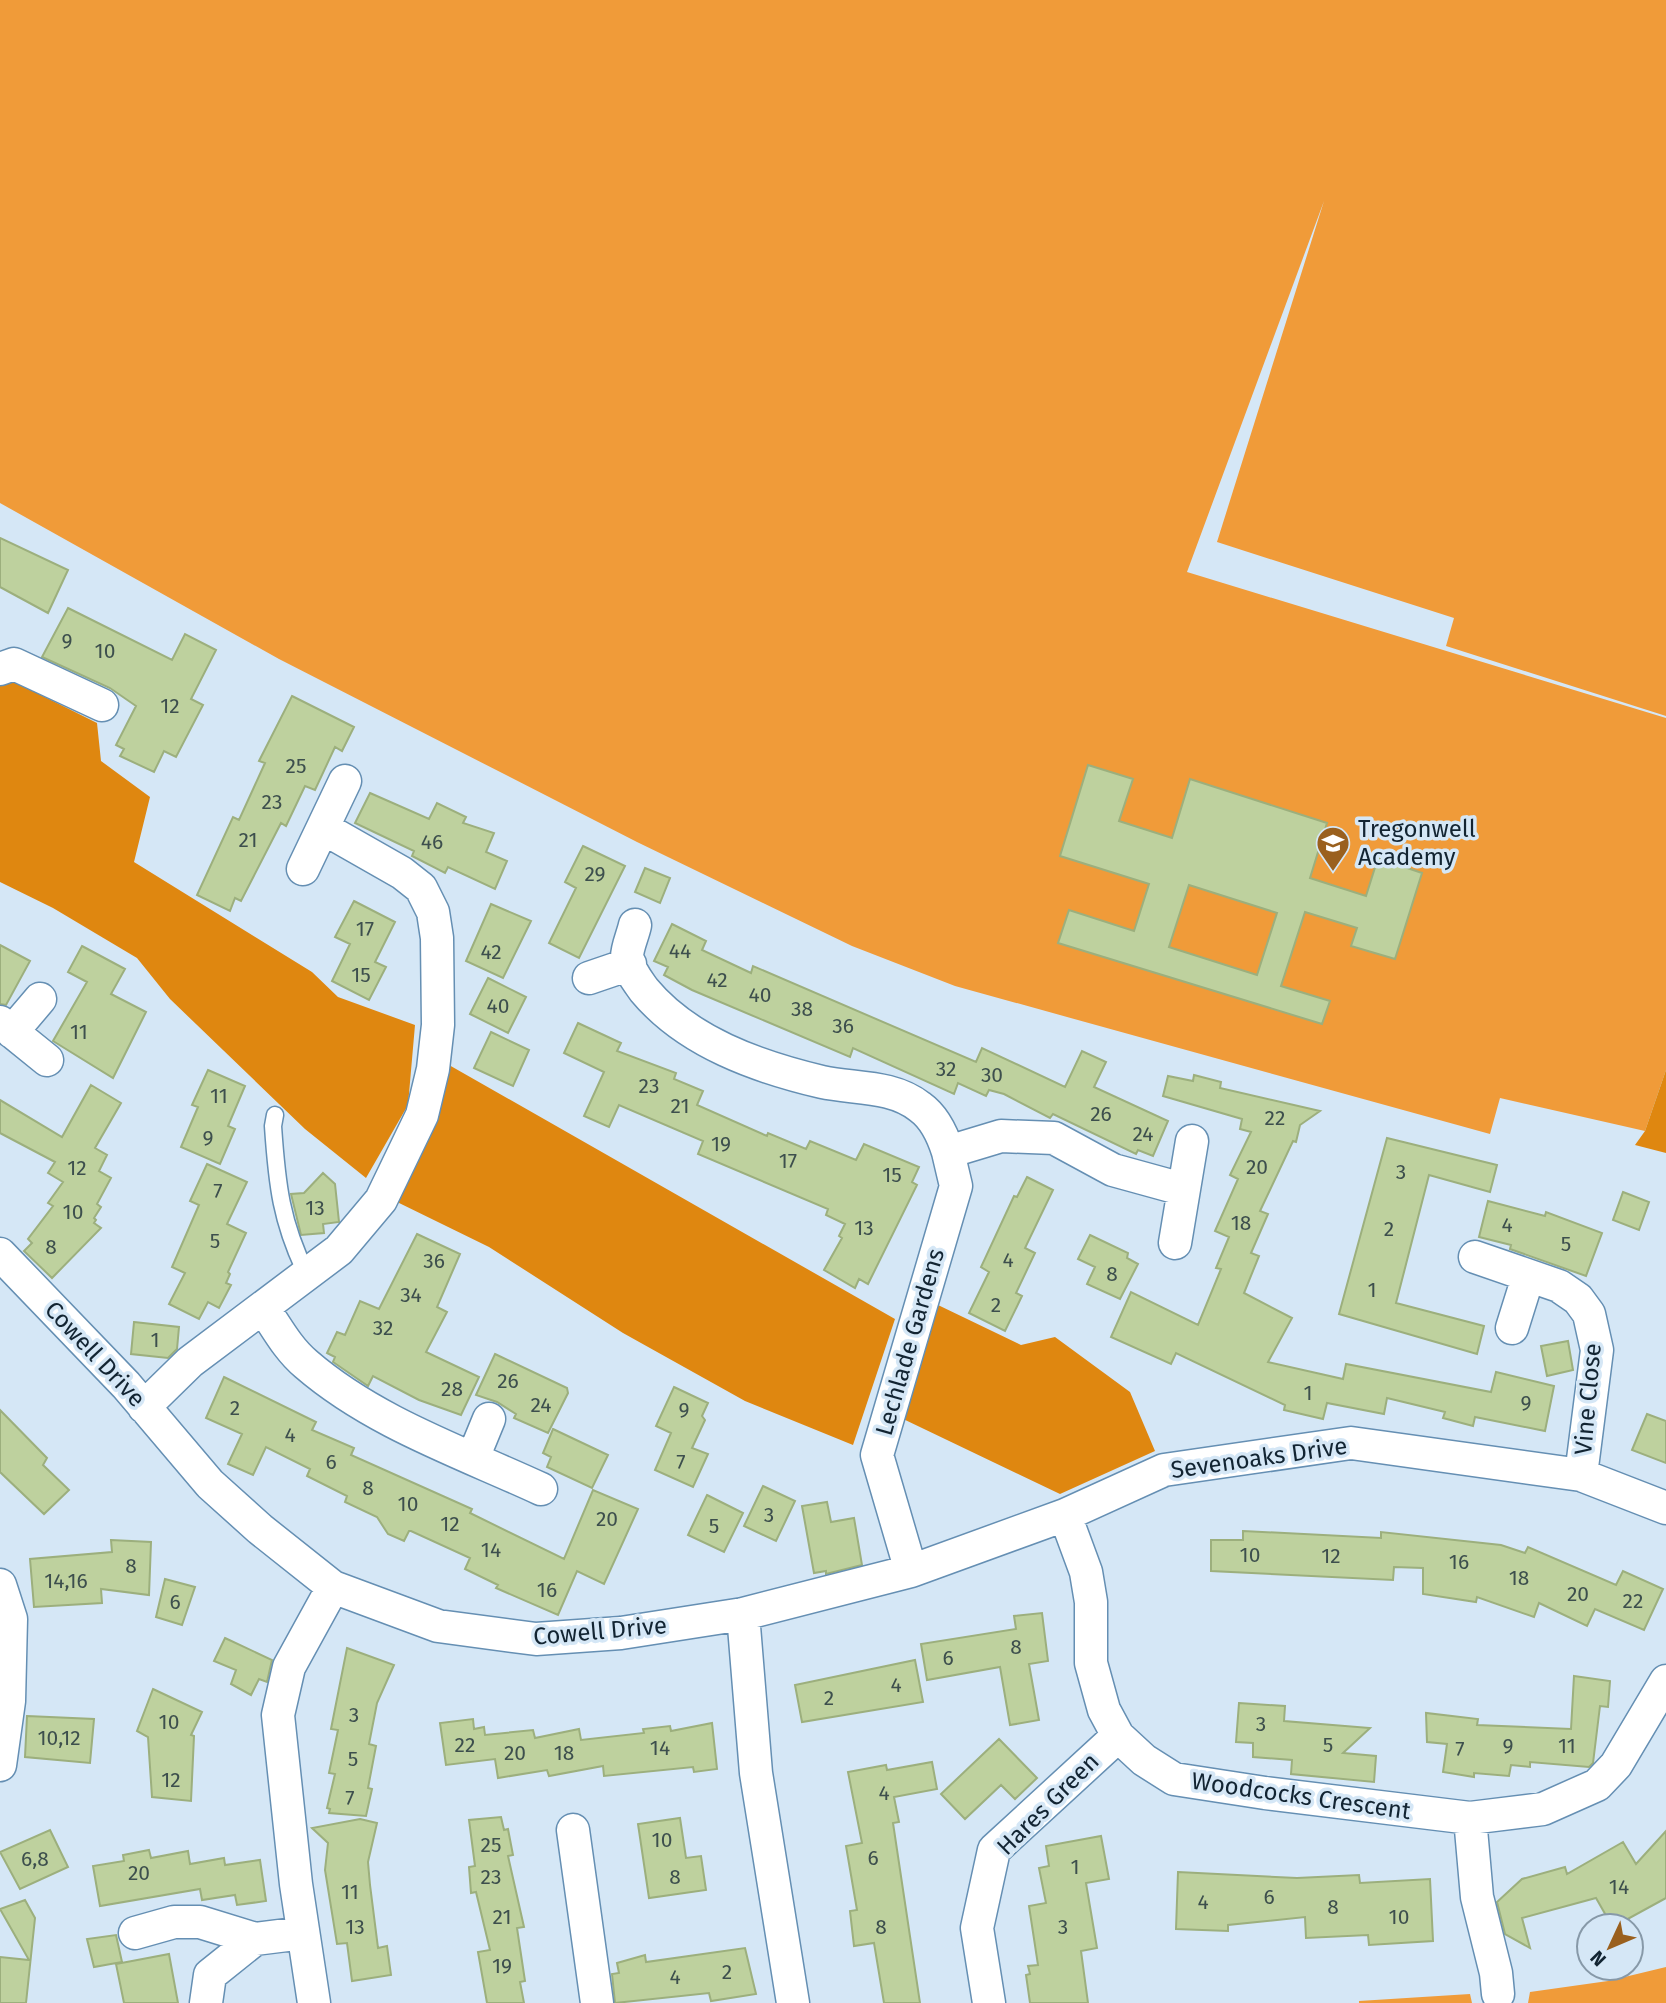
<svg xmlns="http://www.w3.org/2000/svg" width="1666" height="2003" font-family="'Fira Sans',sans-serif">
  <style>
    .green { fill: #f09b39 }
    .forest { fill: #df8710 }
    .building { fill: #bed19e; stroke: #9caf7d; stroke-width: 2; fill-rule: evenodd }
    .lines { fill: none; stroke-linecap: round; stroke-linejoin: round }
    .lane-casing { stroke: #658fb3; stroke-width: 19 }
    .street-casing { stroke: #658fb3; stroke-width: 35 }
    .lane { stroke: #fff; stroke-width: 16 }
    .street { stroke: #fff; stroke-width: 32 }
    .labels { text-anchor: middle; stroke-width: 7; stroke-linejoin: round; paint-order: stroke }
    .number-label { font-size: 21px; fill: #3d4f4d }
    .poi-label { font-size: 24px; fill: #122432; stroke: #d5e7f6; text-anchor: start }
    .street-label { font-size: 24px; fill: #122432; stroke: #d5e7f6 }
  </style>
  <rect width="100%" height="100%" fill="#d5e7f6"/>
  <path class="green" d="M0 0H1666V716L1446 646 1454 618 1217 542 1324 201 1187 572 1666 718V1070L1645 1131 1500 1098 1490 1134 955 986 852 946 637 842 279 659 0 503Z
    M1666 1967V2003H1528L1530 1992 1608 1981Z
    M1470 1994 1472 2003H1359V2001Z"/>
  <path class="forest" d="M9 679 97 723 101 761 150 797 134 862 312 972 338 997 415 1025 408 1105 366 1178 305 1129 170 999 137 958 53 908 0 882V684Z
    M449 1065 895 1319 853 1445 745 1401 623 1333 489 1247 395 1201Z
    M1666 1070V1153L1635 1145 1645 1131Z
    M938 1305 1021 1345 1055 1337 1130 1392 1155 1451 1060 1494 899 1417Z"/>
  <path class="building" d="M0 538 68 570 48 613 0 587Z
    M68 608 172 660 185 634 216 650 191 699 203 705 176 757 164 751 154 772 120 756 124 749 116 745 136 706 110 688 42 657Z
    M292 696 354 727 342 751 335 747 315 790 305 786 286 826 281 823 241 901 235 898 230 911 197 895 233 817 239 820 265 763 259 761Z
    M1088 765 1133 779 1119 821 1172 838 1190 779 1327 823 1310 878 1366 896 1378 858 1422 873 1395 959 1351 946 1357 928 1305 912 1281 986 1330 1001 1322 1024 1058 943 1069 910 1134 931 1149 884 1060 856ZM1189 885 1277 913 1257 975 1169 947Z
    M370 793 429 819 437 803 466 817 463 823 494 833 486 852 507 861 495 889 448 867 445 873 412 856 414 851 355 823Z
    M583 846 625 866 579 958 549 943 576 888 565 882Z
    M645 868 670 878 660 903 635 892Z
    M354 901 395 922 375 962 386 967 369 1000 332 981 350 944 335 937Z
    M491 904 531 921 503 978 466 961Z
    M672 924 706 941 702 950 751 973 753 966 976 1062 982 1048 1065 1087 1082 1051 1106 1062 1094 1087 1168 1121 1153 1156 1138 1150 1136 1154 1053 1114 1050 1118 1004 1094 989 1090 986 1096 958 1083 954 1094 853 1048 850 1057 692 990 664 975 668 967 654 961Z
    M0 945 30 961 6 1005 0 1004Z
    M82 946 125 969 111 994 146 1012 113 1078 53 1041 87 982 68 972Z
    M488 978 526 997 508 1033 470 1014Z
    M578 1023 621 1043 617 1051 676 1073 674 1079 703 1091 697 1105 767 1136 768 1133 806 1149 810 1141 856 1160 864 1144 919 1167 912 1182 917 1185 868 1284 859 1279 855 1288 824 1270 842 1238 839 1236 845 1224 826 1215 828 1209 698 1154 703 1141 619 1105 609 1127 584 1116 604 1072 564 1053Z
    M491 1032 529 1050 513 1086 474 1068Z
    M208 1070 245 1086 228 1126 235 1129 220 1164 181 1147 198 1107 192 1105Z
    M1194 1075 1221 1082 1220 1088 1320 1111 1300 1125 1296 1142 1293 1141 1260 1211 1268 1214 1251 1253 1259 1256 1244 1293 1292 1318 1268 1362 1343 1379 1346 1364 1491 1392 1496 1372 1554 1386 1545 1431 1475 1417 1473 1426 1443 1418 1445 1412 1387 1398 1384 1414 1327 1403 1323 1419 1284 1410 1285 1405 1176 1353 1171 1364 1111 1337 1131 1292 1198 1325 1221 1269 1216 1268 1229 1237 1215 1231 1238 1179 1230 1175 1251 1132 1240 1129 1242 1119 1163 1096 1168 1076 1193 1081Z
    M91 1085 121 1103 95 1148 107 1155 99 1171 111 1178 97 1204 101 1207 94 1218 96 1220 94 1223 101 1228 52 1278 24 1251 32 1243 28 1239 53 1206 48 1203 63 1182 48 1173 55 1162 0 1133V1100L62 1137Z
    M1387 1138 1497 1165 1490 1192 1429 1175 1396 1303 1484 1326 1477 1354 1339 1314Z
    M207 1164 247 1182 227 1224 246 1233 228 1272 230 1274 226 1283 231 1285 219 1308 208 1302 199 1319 169 1304 185 1273 172 1267 199 1205 190 1201Z
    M323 1173 335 1184 339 1222 323 1224 324 1233 301 1235 291 1194 304 1193Z
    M1027 1177 1053 1190 1025 1248 1035 1253 1016 1293 1022 1296 1005 1331 969 1313 989 1272 981 1267 1014 1196 1017 1197Z
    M1623 1192 1649 1202 1639 1230 1613 1220Z
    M1488 1201 1545 1216 1546 1212 1602 1233 1586 1276 1510 1249 1511 1245 1479 1237Z
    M417 1234 460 1254 437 1307 447 1312 426 1352 479 1377 461 1415 419 1400 373 1376 368 1386 333 1362 335 1357 327 1353 337 1332 345 1335 360 1301 379 1309Z
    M1090 1235 1128 1253 1127 1258 1138 1264 1120 1299 1087 1284 1095 1267 1078 1259Z
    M134 1322 179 1327 177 1349 168 1358 131 1354Z
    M1568 1341 1573 1370 1547 1376 1541 1346Z
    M495 1354 567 1388 568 1393 548 1433 514 1418 516 1414 497 1402 476 1395Z
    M224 1377 316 1422 312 1430 354 1448 351 1455 472 1509 470 1513 564 1559 593 1490 638 1509 604 1584 577 1571 558 1615 496 1588 498 1585 465 1569 470 1558 411 1531H409L404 1541 388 1534 377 1517 345 1502 347 1496 307 1476 310 1469 266 1447 253 1475 228 1464 242 1434 206 1418Z
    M674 1387 708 1403 702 1416 705 1420 692 1448 708 1454 693 1487 655 1470 671 1433 656 1426Z
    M0 1410 47 1458 43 1465 69 1490 44 1514 0 1472Z
    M1647 1414 1666 1421V1463L1632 1450Z
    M553 1429 608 1455 592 1488 547 1467 551 1457 543 1453Z
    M763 1486 795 1501 776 1541 744 1526Z
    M707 1495 743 1513 724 1552 688 1535Z
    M827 1502 831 1522 854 1518 862 1565 826 1574V1571L814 1573 802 1506Z
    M1243 1531 1381 1538V1532L1501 1545 1525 1553 1528 1547 1616 1585 1623 1571 1663 1589 1644 1630 1595 1609 1587 1626 1539 1603 1534 1617 1477 1597 1476 1602 1423 1594V1568L1394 1567 1393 1580 1211 1571V1540H1243Z
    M111 1540 151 1542 149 1595 101 1589 102 1603 34 1607 30 1559 112 1552Z
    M165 1579 195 1587 182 1625 156 1617Z
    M1042 1613 1048 1661 1029 1664 1039 1720 1010 1725 1000 1667 927 1680 921 1644 1016 1629 1014 1616Z
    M225 1638 272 1660 267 1682 259 1679 251 1695 231 1684 236 1670 214 1661Z
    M347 1648 394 1665 377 1703 369 1744 376 1746 368 1788 372 1789 366 1816 329 1813 330 1809 327 1808 335 1774 329 1773 338 1730 331 1729Z
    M915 1660 923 1702 802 1722 795 1685Z
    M1574 1676 1610 1681 1608 1707 1600 1706 1593 1763 1589 1767 1530 1762V1767L1511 1765 1509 1776 1474 1773V1777L1443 1772 1447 1744 1427 1742 1426 1713 1478 1719 1477 1725 1571 1729Z
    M153 1689 202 1712 191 1735 194 1736 191 1801 152 1797 148 1737 137 1731Z
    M1239 1703 1285 1706 1284 1721 1370 1728 1343 1753 1376 1756 1374 1782 1291 1774 1292 1760 1253 1757V1743L1236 1742Z
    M27 1716 94 1719 90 1763 25 1757Z
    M473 1719 474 1729 484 1727 485 1735 533 1730 535 1738 579 1729 581 1740 644 1733 643 1729 670 1726 671 1731 712 1723 717 1769 694 1772 693 1767 604 1776 603 1766 549 1776 547 1770 498 1778 495 1759 446 1765 440 1723Z
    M999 1739 1037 1778 1015 1799 1001 1785 965 1819 941 1794Z
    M932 1762 937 1789 894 1797 899 1822 893 1823 920 2003H884L874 1943 854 1946 850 1911 857 1910 846 1846 862 1843 848 1772 886 1765 887 1770Z
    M501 1817 504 1830 508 1829 513 1855 508 1856 524 1927 517 1928 525 1981 520 1982 524 2003H487L478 1952 490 1950 476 1892 471 1893 469 1867 475 1866 469 1820Z
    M680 1818 686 1858 701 1856 706 1890 649 1898 638 1824Z
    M360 1819 377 1823 368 1862 370 1885 378 1948 387 1946 391 1975 352 1981 347 1943 337 1944 325 1870 328 1843 312 1828Z
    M50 1830 68 1867 20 1889 0 1852Z
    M1666 1831V1898L1615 1926H1612L1596 1898 1522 1918 1530 1948 1505 1934 1497 1902 1522 1879 1565 1867 1567 1874 1623 1842 1636 1864Z
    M1101 1836 1109 1879 1086 1883 1097 1948 1081 1951 1088 2003H1030L1026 1975 1030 1974 1028 1966 1038 1965 1029 1906 1046 1903 1039 1868 1049 1866 1046 1846Z
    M149 1850 151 1858 188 1851 190 1864 224 1858 225 1865 260 1860 266 1901 237 1905 235 1895 202 1900 200 1889 100 1906 93 1866 124 1861 123 1855Z
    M1178 1872 1297 1878 1359 1875 1360 1883 1430 1879 1433 1941 1369 1945 1368 1935 1306 1938 1305 1917 1228 1925V1931L1176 1929Z
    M25 1900 35 1918 26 2003H0V1957L29 1960 0 1909Z
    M116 1935 122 1962 94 1967 87 1939Z
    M745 1948 756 1994 711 2001 709 1993 615 2003 612 1974 619 1973 617 1963 645 1955 646 1962Z
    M169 1954 178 2003H124L116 1964Z"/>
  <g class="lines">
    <defs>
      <path id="lane" d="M275 1115 273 1126C277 1185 281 1222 307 1275"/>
      <path id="street" d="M0 669 14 664 102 705
        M303 869 345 781
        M635 925C633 935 627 947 627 957 628 969 637 980 644 990 687 1042 758 1067 822 1082 855 1089 892 1085 920 1107 934 1117 943 1136 948 1152L1001 1136 1054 1138 1113 1170 1182 1189
        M589 978 630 964
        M0 1022 47 1060
        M12 1032 40 999
        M1175 1243 1192 1141
        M0 1254 126 1385 210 1484 260 1529 333 1587 438 1626 536 1639 621 1633 743 1614 911 1571 1065 1515 1164 1470 1351 1443 1581 1475 1666 1508
        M1475 1257 1559 1286 1578 1299 1589 1314 1597 1350 1581 1475
        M264 1309C277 1328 288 1349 306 1364 373 1422 461 1452 541 1489
        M1512 1328 1528 1277
        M144 1407 190 1362 339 1250 381 1200 422 1115 433 1069 438 1025 437 938 433 912 421 888 402 873 323 828
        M473 1458 489 1419
        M1065 1515 1086 1572 1091 1602V1663L1104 1710 1118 1736 1144 1760 1174 1779 1265 1793 1470 1818 1543 1809 1597 1785 1616 1765 1666 1681
        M911 1571 877 1455 956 1186 948 1152
        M0 1585 11 1619 9 1701 0 1765
        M743 1614 756 1773 793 2003
        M1470 1818 1477 1897 1496 1973 1498 1994
        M573 1830 597 2003
        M135 1933 174 1922H200L255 1939 303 1933
        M206 2003 210 1975 255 1939
        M314 2003 296 1884 278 1715 289 1667 333 1587
        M989 2003 977 1928 994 1850 1118 1736"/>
    </defs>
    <use href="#lane" class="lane-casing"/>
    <use href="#street" class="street-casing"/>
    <use href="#lane" class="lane"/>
    <use href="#street" class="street"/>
  </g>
  <defs>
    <symbol id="school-pin" viewBox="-11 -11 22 30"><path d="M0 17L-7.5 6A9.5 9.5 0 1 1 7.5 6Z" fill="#9a601e" stroke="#d5e7f6"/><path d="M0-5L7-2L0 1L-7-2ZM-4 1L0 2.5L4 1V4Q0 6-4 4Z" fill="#fff"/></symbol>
  </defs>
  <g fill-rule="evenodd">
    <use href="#school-pin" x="1314" y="824" width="38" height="52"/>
  </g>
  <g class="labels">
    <g class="number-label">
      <text x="67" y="648">9</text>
      <text x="105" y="658">10</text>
      <text x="170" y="713">12</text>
      <text x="296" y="773">25</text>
      <text x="272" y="809">23</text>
      <text x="248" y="847">21</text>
      <text x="432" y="849">46</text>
      <text x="595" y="881">29</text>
      <text x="365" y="936">17</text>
      <text x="680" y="958">44</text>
      <text x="491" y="959">42</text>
      <text x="361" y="982">15</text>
      <text x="717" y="987">42</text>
      <text x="760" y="1002">40</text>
      <text x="498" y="1013">40</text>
      <text x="802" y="1016">38</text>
      <text x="843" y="1033">36</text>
      <text x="79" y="1039">11</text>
      <text x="946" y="1076">32</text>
      <text x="992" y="1082">30</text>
      <text x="649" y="1093">23</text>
      <text x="219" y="1103">11</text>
      <text x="680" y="1113">21</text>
      <text x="1101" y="1121">26</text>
      <text x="1275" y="1125">22</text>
      <text x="1143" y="1141">24</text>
      <text x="208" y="1145">9</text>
      <text x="721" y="1151">19</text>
      <text x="788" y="1168">17</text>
      <text x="1257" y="1174">20</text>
      <text x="77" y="1175">12</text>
      <text x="1401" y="1179">3</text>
      <text x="892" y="1182">15</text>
      <text x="218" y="1198">7</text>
      <text x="315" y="1215">13</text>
      <text x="73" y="1219">10</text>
      <text x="1241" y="1230">18</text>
      <text x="1507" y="1232">4</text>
      <text x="864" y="1235">13</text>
      <text x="1389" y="1236">2</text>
      <text x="215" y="1248">5</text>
      <text x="1566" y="1251">5</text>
      <text x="51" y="1254">8</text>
      <text x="1008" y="1267">4</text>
      <text x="434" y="1268">36</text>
      <text x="1112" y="1281">8</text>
      <text x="1372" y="1297">1</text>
      <text x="411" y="1302">34</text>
      <text x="996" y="1312">2</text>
      <text x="383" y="1335">32</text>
      <text x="155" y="1347">1</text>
      <text x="508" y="1388">26</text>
      <text x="452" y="1396">28</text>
      <text x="1308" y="1400">1</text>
      <text x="1526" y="1410">9</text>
      <text x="541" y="1412">24</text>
      <text x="235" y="1415">2</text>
      <text x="684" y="1417">9</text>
      <text x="290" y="1442">4</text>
      <text x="331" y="1469">6</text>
      <text x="681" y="1469">7</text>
      <text x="368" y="1495">8</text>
      <text x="408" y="1511">10</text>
      <text x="769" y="1522">3</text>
      <text x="607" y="1526">20</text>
      <text x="450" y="1531">12</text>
      <text x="714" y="1533">5</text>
      <text x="491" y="1557">14</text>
      <text x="1250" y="1562">10</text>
      <text x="1331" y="1563">12</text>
      <text x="1459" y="1569">16</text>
      <text x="131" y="1573">8</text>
      <text x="1519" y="1585">18</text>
      <text x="66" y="1588">14,16</text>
      <text x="547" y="1597">16</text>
      <text x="1578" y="1601">20</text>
      <text x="1633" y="1608">22</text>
      <text x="175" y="1609">6</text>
      <text x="1016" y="1654">8</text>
      <text x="948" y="1665">6</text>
      <text x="896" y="1692">4</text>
      <text x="829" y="1705">2</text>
      <text x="354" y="1722">3</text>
      <text x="169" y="1729">10</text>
      <text x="1261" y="1731">3</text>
      <text x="59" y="1745">10,12</text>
      <text x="465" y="1752">22</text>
      <text x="1328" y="1752">5</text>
      <text x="1508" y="1753">9</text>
      <text x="1567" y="1753">11</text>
      <text x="660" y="1755">14</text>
      <text x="1460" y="1756">7</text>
      <text x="515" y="1760">20</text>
      <text x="564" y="1760">18</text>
      <text x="353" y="1766">5</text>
      <text x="171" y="1787">12</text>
      <text x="884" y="1800">4</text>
      <text x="350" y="1805">7</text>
      <text x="662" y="1847">10</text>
      <text x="491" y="1852">25</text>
      <text x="873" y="1865">6</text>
      <text x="35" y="1866">6,8</text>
      <text x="1075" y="1874">1</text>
      <text x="139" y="1880">20</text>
      <text x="491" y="1884">23</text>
      <text x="675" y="1884">8</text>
      <text x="1619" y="1894">14</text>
      <text x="350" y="1899">11</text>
      <text x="1269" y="1904">6</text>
      <text x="1203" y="1909">4</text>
      <text x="1333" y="1914">8</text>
      <text x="502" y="1924">21</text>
      <text x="1399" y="1924">10</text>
      <text x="355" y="1934">13</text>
      <text x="881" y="1934">8</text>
      <text x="1063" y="1934">3</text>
      <text x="502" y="1973">19</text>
      <text x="727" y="1979">2</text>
      <text x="675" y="1984">4</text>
    </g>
    <g class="poi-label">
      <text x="1358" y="837">Tregonwell<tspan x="1358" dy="28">Academy</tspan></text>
    </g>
    <g class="street-label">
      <text transform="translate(910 1342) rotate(-74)" y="8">Lechlade Gardens</text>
      <text transform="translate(95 1354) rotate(47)" y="8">Cowell Drive</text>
      <text transform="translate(1588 1399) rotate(-85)" y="8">Vine Close</text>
      <text transform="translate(1259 1458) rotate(-8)" y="8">Sevenoaks Drive</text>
      <text transform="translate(600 1631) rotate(-5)" y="8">Cowell Drive</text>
      <text transform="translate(1301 1796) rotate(8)" y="8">Woodcocks Crescent</text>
      <text transform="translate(1048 1804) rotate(-45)" y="8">Hares Green</text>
    </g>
  </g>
  <g transform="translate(1610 1947) rotate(226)"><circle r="33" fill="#d5e7f6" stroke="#8799a8" stroke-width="2"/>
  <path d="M0-5L12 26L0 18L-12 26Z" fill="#9a601e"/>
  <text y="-10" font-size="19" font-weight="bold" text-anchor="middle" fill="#122432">N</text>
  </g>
</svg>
